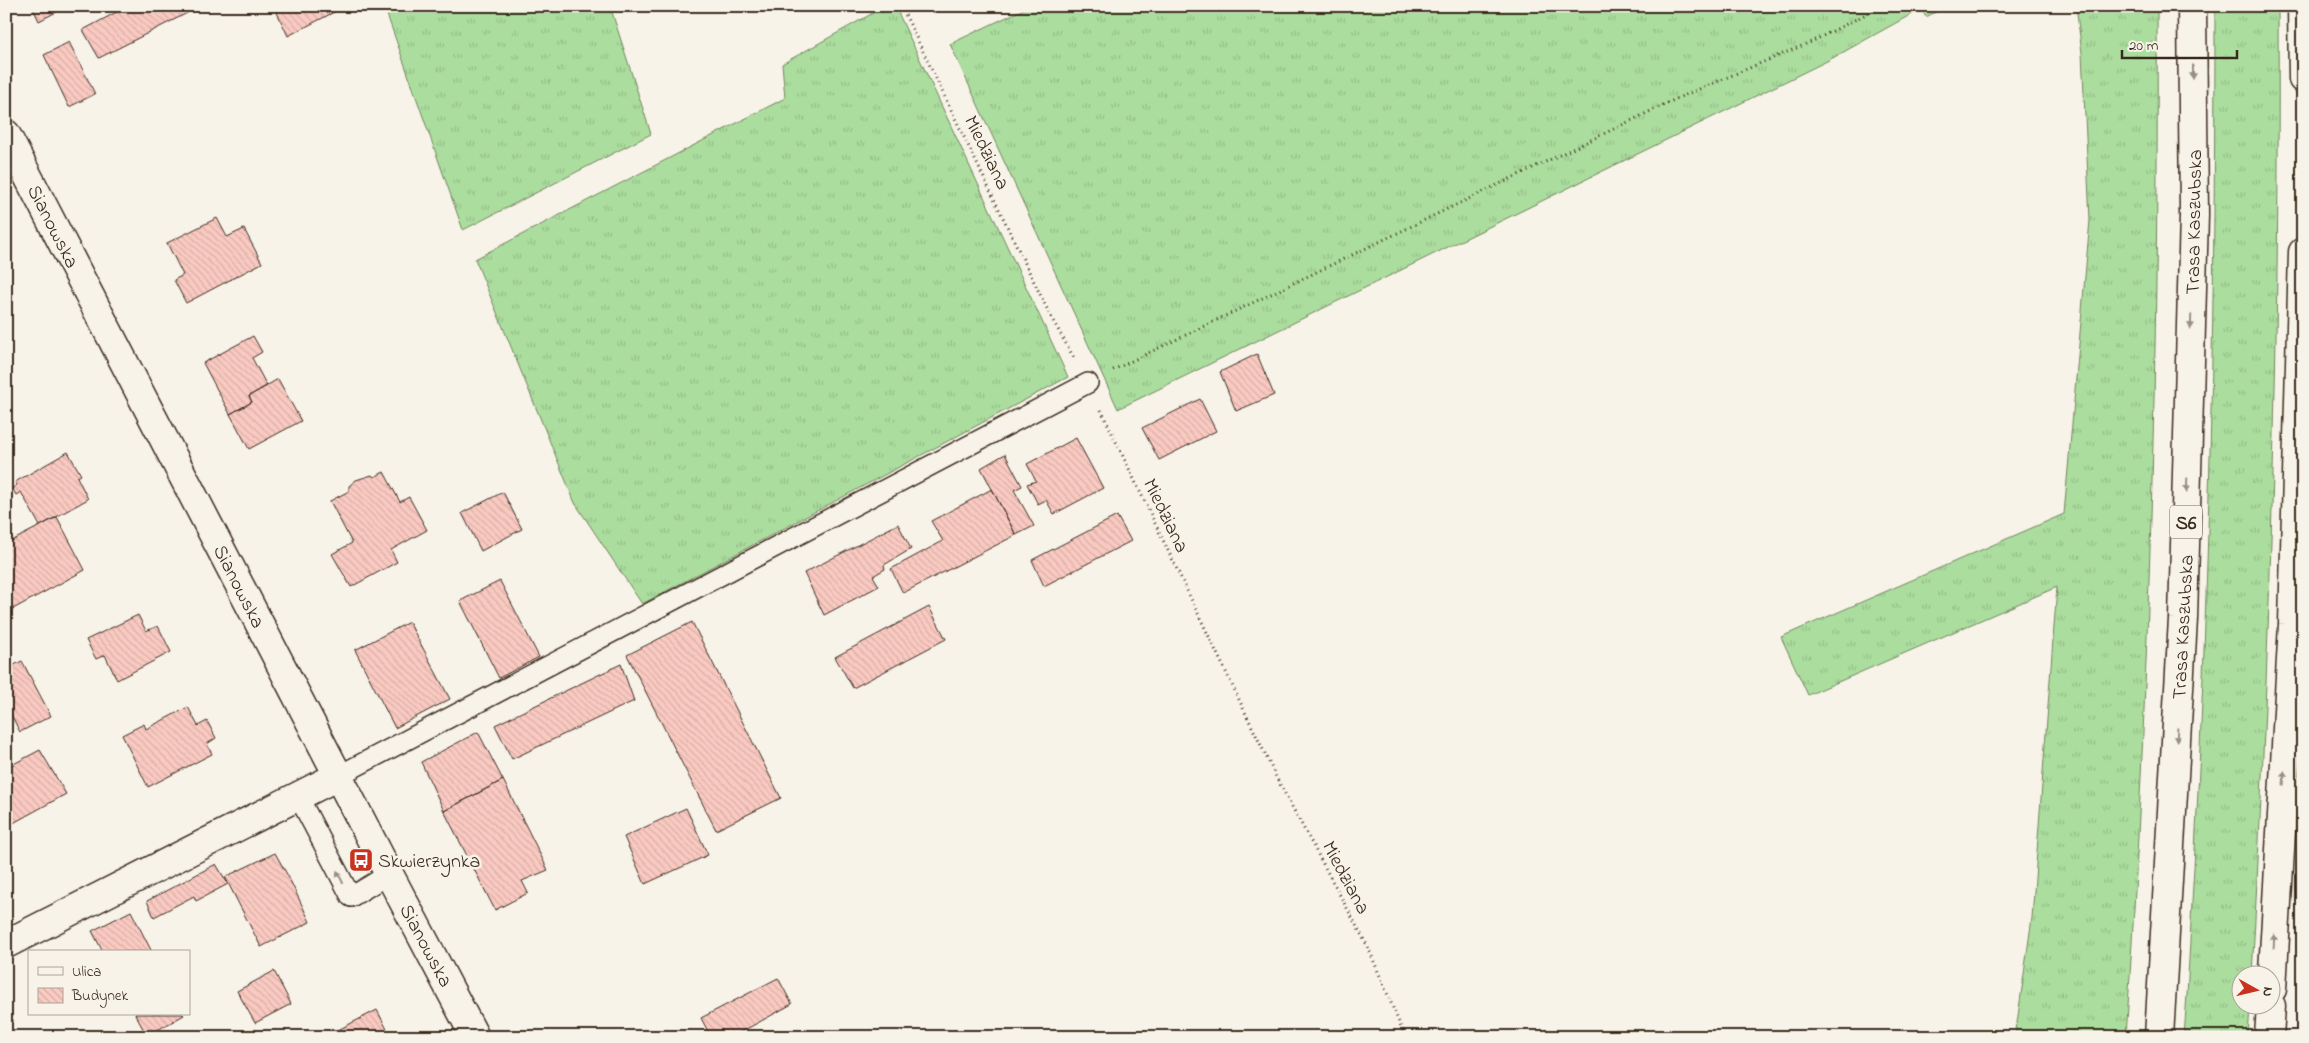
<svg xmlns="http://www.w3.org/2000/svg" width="2309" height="1043" font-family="'Indie Flower',sans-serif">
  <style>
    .grass { fill: url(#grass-tufts); stroke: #73845e }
    .building { fill: url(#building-back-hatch); stroke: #3b2a1e }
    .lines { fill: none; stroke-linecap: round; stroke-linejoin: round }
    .service-casing { stroke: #3b2a1e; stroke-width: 22 }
    .minor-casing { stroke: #3b2a1e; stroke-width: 31 }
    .motorway-casing { stroke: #3b2a1e; stroke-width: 31 }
    .path { stroke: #3b2a1e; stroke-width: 3; stroke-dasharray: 1 4; stroke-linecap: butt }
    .service { stroke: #f7f3e8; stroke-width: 19 }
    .minor { stroke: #f7f3e8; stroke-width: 28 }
    .motorway { stroke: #f7f3e8; stroke-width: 28 }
    .oneway { fill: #998e83 }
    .labels { text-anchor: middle; stroke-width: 5; stroke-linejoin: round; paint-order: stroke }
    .shield { fill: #f7f3e8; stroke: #73665b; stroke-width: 1 }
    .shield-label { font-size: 19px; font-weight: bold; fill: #3b2a1e }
    .street-label { font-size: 20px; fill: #3b2a1e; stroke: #f7f3e8 }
    .poi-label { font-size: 20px; fill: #3b2a1e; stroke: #f7f3e8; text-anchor: start }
  </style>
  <defs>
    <pattern id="grass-tufts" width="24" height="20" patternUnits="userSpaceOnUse" patternTransform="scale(1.25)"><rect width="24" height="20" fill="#abdd9e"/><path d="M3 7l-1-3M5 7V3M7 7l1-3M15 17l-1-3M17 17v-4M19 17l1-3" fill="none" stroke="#94be88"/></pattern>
    <pattern id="building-back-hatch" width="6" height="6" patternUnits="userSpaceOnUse" patternTransform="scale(1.25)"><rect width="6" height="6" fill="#facac2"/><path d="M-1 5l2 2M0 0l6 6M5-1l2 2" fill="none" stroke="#d7aea6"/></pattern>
  </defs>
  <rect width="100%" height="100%" fill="#f7f3e8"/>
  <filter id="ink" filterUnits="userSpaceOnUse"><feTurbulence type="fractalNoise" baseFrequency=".02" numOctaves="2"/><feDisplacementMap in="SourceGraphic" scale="10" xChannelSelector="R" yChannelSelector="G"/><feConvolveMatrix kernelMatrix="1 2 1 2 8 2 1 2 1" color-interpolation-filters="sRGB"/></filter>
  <g filter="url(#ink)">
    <path class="grass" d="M384 6H610L651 134 463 230Z
      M870 6H895L1068 377 642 604 575 503 475 259 785 98 782 64 873 13Z
      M1030 6H1947L1926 17 1921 9 1829 60 1118 409 950 44Z
      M2076 6H2157C2159 350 2149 694 2126 1037H2015L2032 918 2057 587 1808 695 1781 637 2064 514 2090 220 2082 53Z
      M2215 6H2278C2280 330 2270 652 2252 975L2242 976V1006H2250L2248 1037H2184C2189 975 2191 913 2195 850 2210 569 2215 288 2215 6Z"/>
    <path class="building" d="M32 6H68L39 21Z
      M128 6H201L99 58 83 30Z
      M274 6H339L340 9 288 36Z
      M69 42 95 94 69 107 44 55Z
      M217 218 227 237 244 229 262 263 186 303 174 280 183 275 167 243Z
      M253 336 262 352 252 358 267 386 249 396 252 402 230 414 203 363Z
      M1257 354 1274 395 1236 411 1220 372Z
      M278 379 301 421 249 449 230 414 252 402 249 396Z
      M1200 399 1216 431 1159 460 1142 428Z
      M1076 438 1103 488 1054 514 1046 500 1038 504 1027 484 1036 481 1027 464Z
      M68 452 81 475 77 477 88 499 40 526 21 492 16 495 12 488 17 485 15 482Z
      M1005 454 1022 486 1014 490 1034 526 1016 535 981 468Z
      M384 472 400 502 409 497 427 530 391 550 397 562 351 587 332 554 352 543 330 501 349 491V486L356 480 372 475 374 477Z
      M992 489 1016 535 903 593 891 569 943 541 931 521Z
      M503 492 522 529 481 551 462 513Z
      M1117 516 1131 541 1044 586 1032 560Z
      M57 517 85 570 13 609 6 596V544Z
      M898 524 911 549 884 565 885 569 873 576 879 586 824 615 804 573Z
      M500 581 539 657 499 678 460 601Z
      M929 607 946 639 853 688 835 657Z
      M138 615 146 631 158 626 171 652 117 680 105 655 96 659 86 640Z
      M409 622 450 699 395 728 355 650Z
      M692 622 781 798 716 830 627 655Z
      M22 661 51 716 20 732 6 705V669Z
      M621 664 634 701 512 759 495 725Z
      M188 707 198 726 207 721 216 738 207 744 212 754 148 787 122 735 144 724 146 729Z
      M478 732 503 780 444 811 421 762Z
      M40 750 66 794 6 827V768Z
      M503 780 548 870 522 881 528 893 495 910 444 811Z
      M686 808 708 855 645 884 624 837Z
      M275 853 288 876 310 922 261 947 225 877Z
      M216 864 228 884 196 901 194 896 154 917 147 901Z
      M131 911 152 952H103L92 931Z
      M274 971 291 1004 255 1023 237 991Z
      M778 978 792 1004 732 1037H711L701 1018Z
      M377 1010 391 1037H342L338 1030Z
      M135 1014H183L184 1015 147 1036Z"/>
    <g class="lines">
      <defs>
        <path id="service" d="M338 776 1088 383
          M298 796 351 897 389 874"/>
        <path id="minor" d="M6 134 389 874 475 1037
          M6 944 338 776"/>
        <path id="motorway" d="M2302 6 2303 79
          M2272 989 2293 624 2303 252
          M2159 1037 2183 619 2194 215 2192 6
          M2269 1037 2271 1006"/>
      </defs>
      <use href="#service" class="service-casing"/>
      <use href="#minor" class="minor-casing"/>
      <use href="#motorway" class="motorway-casing"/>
      <path class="path" d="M901 6 1051 317 1074 358
        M1113 370 1678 98 1811 42 1882 6
        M1101 410 1276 777 1368 947 1405 1037"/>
      <use href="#service" class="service"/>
      <use href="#minor" class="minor"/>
      <use href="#motorway" class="motorway"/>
    </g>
    <defs><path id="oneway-solid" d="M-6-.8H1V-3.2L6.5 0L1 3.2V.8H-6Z" transform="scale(1.25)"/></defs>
    <g class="oneway">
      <use href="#oneway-solid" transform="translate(2193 72) rotate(90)"/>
      <use href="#oneway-solid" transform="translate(2191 322) rotate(92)"/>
      <use href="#oneway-solid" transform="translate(2187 485) rotate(92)"/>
      <use href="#oneway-solid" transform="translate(2177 735) rotate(93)"/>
      <use href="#oneway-solid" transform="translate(2284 778) rotate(-87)"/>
      <use href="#oneway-solid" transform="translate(340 877) rotate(-117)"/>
      <use href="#oneway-solid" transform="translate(2274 941) rotate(-87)"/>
    </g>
  </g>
  <defs>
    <symbol id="bus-square" viewBox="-11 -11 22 22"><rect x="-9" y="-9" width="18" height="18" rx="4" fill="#c8321e" stroke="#f7f3e8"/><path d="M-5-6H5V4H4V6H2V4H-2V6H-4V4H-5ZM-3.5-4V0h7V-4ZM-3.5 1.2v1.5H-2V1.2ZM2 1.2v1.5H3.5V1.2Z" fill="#fff"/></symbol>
  </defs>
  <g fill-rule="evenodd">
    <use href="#bus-square" x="347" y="846" width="28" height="28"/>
  </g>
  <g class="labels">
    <rect class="shield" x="2170" y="505.5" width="32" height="33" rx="4"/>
    <g class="shield-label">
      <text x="2186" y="529">S6</text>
    </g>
    <g class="street-label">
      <text transform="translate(988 152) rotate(64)" y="7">Miedziana</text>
      <text transform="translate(2193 222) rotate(-89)" y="7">Trasa Kaszubska</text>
      <text transform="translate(54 226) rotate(63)" y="7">Sianowska</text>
      <text transform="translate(1167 515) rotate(64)" y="7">Miedziana</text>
      <text transform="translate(240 586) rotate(63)" y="7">Sianowska</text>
      <text transform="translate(2182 627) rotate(-87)" y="7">Trasa Kaszubska</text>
      <text transform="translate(1347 877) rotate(62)" y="7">Miedziana</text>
      <text transform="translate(427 945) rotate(62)" y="7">Sianowska</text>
    </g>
    <g class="poi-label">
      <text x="378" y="867">Skwierzynka</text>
    </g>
  </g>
  <rect width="2309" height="1043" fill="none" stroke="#f7f3e8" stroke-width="25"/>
  <rect x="12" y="12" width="2284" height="1018" fill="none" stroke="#3b2a1e" stroke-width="2" filter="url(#ink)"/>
  <rect x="28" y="950" width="162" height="65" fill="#f7f3e8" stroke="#aca397"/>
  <rect x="38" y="967" width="25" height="8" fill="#f7f3e8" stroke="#aca397"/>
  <text x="72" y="976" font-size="15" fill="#3b2a1e">Ulica</text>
  <rect x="38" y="988" width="25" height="15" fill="url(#building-back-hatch)" stroke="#aca397"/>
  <text x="72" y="1000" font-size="15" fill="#3b2a1e">Budynek</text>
  <g transform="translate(2256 990) rotate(98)"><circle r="24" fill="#f7f3e8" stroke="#aca397"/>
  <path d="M0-4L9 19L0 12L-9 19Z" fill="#c8321e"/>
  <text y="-8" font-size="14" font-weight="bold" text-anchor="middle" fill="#3b2a1e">N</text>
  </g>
  <path d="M2122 50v8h115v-8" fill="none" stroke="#3b2a1e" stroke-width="2.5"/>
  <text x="2129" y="50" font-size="15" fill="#3b2a1e" stroke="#f7f3e8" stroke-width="4" paint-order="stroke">20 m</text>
</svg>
